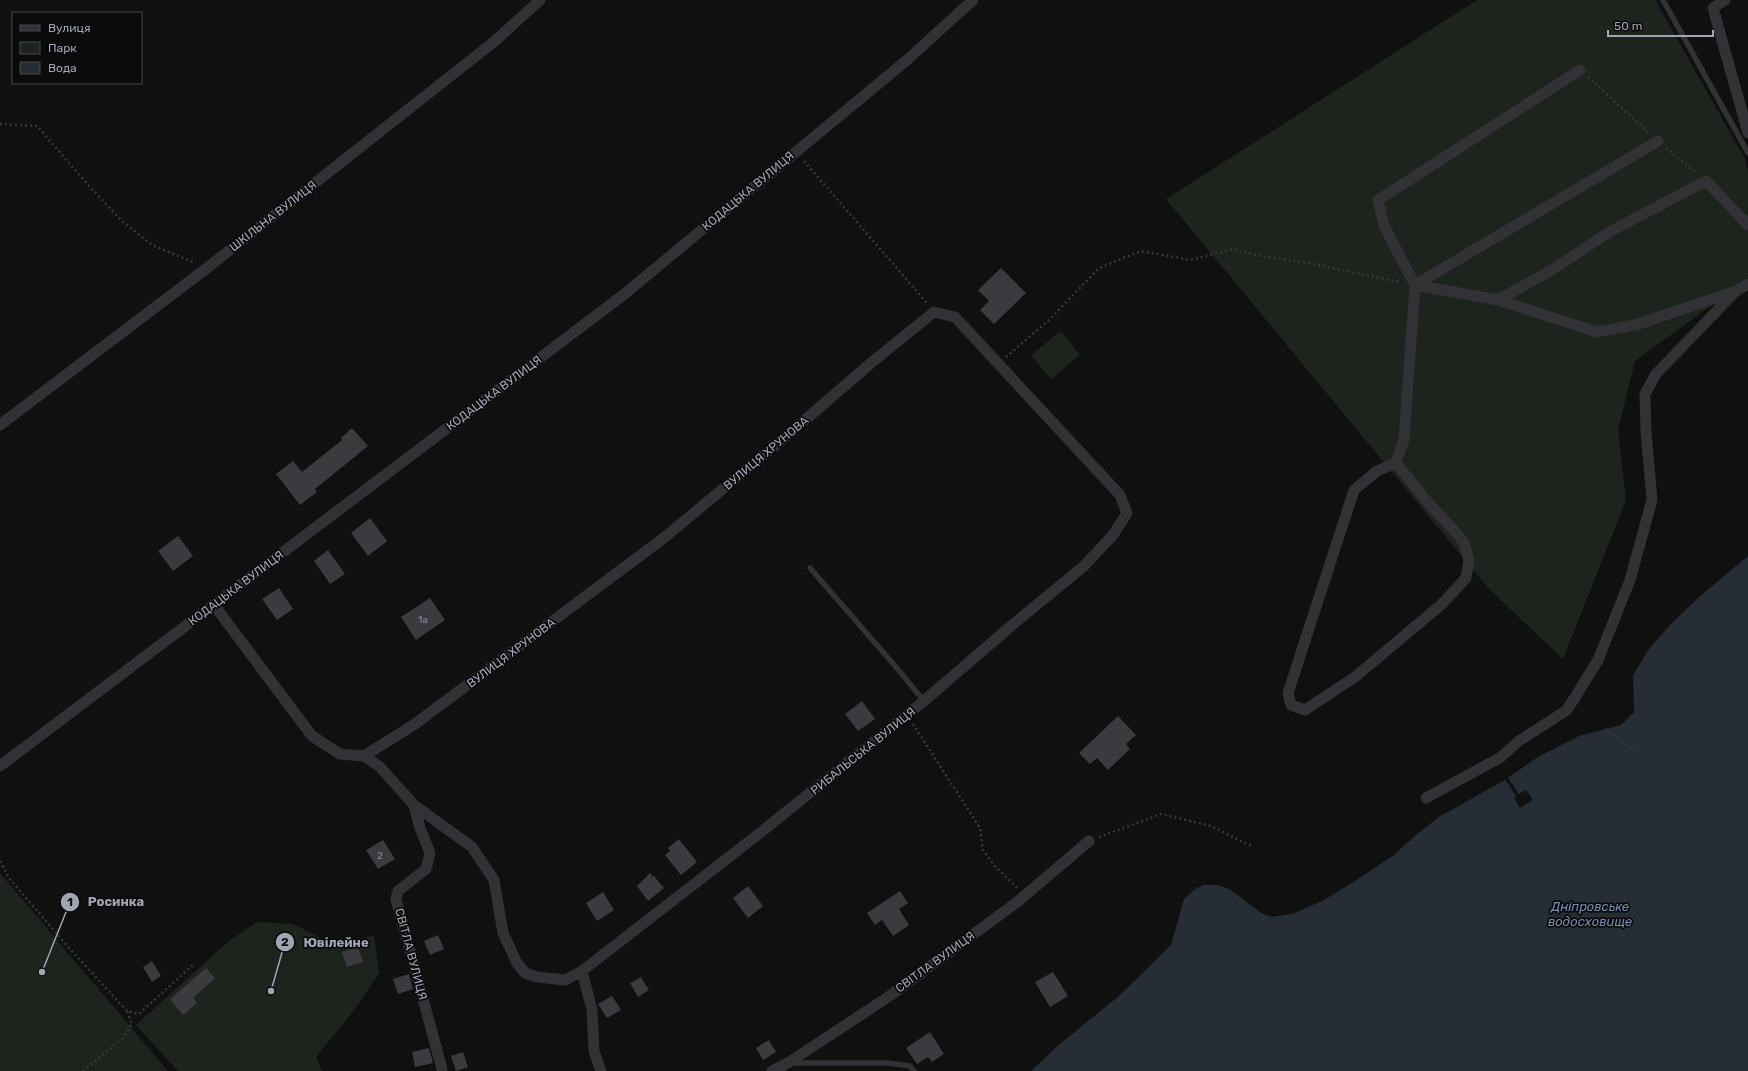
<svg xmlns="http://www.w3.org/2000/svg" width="1748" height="1071" font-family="Rubik,sans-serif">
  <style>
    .green { fill: #1c241d }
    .water { fill: #262d35 }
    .pier { fill: #101011 }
    .building { fill: #3a3a3f }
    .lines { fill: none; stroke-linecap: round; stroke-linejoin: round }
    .path { stroke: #37383d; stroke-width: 2.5; stroke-dasharray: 2 3; stroke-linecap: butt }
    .service { stroke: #313136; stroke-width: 5.5 }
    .minor { stroke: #313136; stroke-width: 11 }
    .labels { text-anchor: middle; stroke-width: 3.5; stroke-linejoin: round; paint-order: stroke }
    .number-label { font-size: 10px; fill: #868a96 }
    .street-label { font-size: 12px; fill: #a0a4b3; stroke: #0b0b0c }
    .water-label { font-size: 13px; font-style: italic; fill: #758eb0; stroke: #0b0b0c }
    .leader { fill: none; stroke: #a0a4b3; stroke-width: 1.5 }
    .callout-dot { fill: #a0a4b3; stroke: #0b0b0c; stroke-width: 1.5 }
    .mark-label { font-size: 12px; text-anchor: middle; font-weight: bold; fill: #111 }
    .callout-label { font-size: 13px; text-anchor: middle; font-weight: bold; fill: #a0a4b3; stroke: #0b0b0c; stroke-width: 3.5; stroke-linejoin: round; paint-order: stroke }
  </style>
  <rect width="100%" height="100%" fill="#101011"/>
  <path class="green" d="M1477 0H1655L1745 159 1748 172V279L1635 361 1618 430 1626 500 1563 659 1488 588 1166 199Z
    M1061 331 1080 355 1051 379 1031 355Z
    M0 873 168 1071H0Z
    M257 922 293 924 336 945 374 935 379 973 355 1009 316 1057 322 1071H178L136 1025 230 940Z"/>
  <path class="water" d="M1748 556V1071H1031L1061 1043 1119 996 1171 945 1184 899 1194 890 1203 885H1218L1231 890 1261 913 1272 917 1292 914 1324 900 1355 881 1394 855 1417 834 1439 817 1503 781 1538 757 1579 736 1621 725 1634 712 1633 675 1649 649 1671 624 1698 598Z"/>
  <path class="pier" d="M1508 778 1519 794 1526 790 1533 800 1520 808 1514 798 1516 796 1505 779Z"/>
  <path class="building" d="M1001 268 1026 293 994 324 980 310 989 301 978 290Z
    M352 428 368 446 315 489 317 492 300 505 276 474 293 461 302 472 342 440 341 438Z
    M370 518 387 541 368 556 351 533Z
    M178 536 193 556 173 571 158 551Z
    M328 550 345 574 330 584 314 561Z
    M279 588 293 609 277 620 262 599Z
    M430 598 445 620 416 640 401 617Z
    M862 701 875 719 858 731 845 714Z
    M1118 716 1136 735 1126 744 1130 749 1108 770 1097 758 1090 764 1079 753Z
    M679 839 697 862 681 875 665 855 670 851 668 848Z
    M383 840 395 859 378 869 366 850Z
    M650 873 653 877 654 876 664 888 648 901 637 886Z
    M748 886 763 906 748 918 733 898Z
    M900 891 908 903 899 909 909 925 893 936 882 920 875 925 867 913Z
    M603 892 614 910 597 921 586 903Z
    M438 935 444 949 430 955 424 941Z
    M358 947 363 962 347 967 342 952Z
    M152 961 161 976 152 982 143 967Z
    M206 968 215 978 193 998 197 1003 183 1015 170 999Z
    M1053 972 1068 996 1050 1007 1035 982Z
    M409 974 413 989 398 994 393 979Z
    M641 977 649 990 638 997 630 983Z
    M612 996 621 1010 607 1018 598 1004Z
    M930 1032 944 1054 932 1062 928 1057 917 1064 906 1048Z
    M769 1040 776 1052 763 1060 756 1048Z
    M429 1048 433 1063 415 1067 412 1052Z
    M463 1052 468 1067 456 1071 451 1056Z"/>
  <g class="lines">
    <path class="path" d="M1588 77 1649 133
      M0 124 37 126 89 186 121 220 152 245 195 263
      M1666 148 1696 173
      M804 161 927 303
      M1006 357 1050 319 1099 268 1141 251 1190 260 1234 249 1256 255 1314 264 1399 282
      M913 724 980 828 983 850 994 865 1017 888
      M1606 729 1636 753
      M1099 837 1161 814 1211 826 1251 846
      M0 861 9 878 69 948 127 1011 139 1014 195 963
      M83 1071 123 1038 132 1024 127 1011"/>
    <path class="service" d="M1663 0 1748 153
      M810 568 896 667 924 701
      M791 1063H887L910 1066 914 1071"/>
    <path class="minor" d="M1725 0 1713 8 1748 133
      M1415 285 1498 300 1597 332 1639 324 1736 291 1748 284
      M1415 285 1658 141
      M1498 300 1552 270 1611 231 1706 181 1748 225
      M934 312 955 317 1120 495 1127 513 1113 535 1084 566 1011 626 924 701 760 833 582 971 565 980 537 977 525 973 517 963 503 933 494 880 472 847 414 805 380 767 364 756 415 724 665 537 784 438 871 363Z
      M0 425 207 268 495 41 540 0
      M1396 463 1430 505 1454 530 1464 543 1469 560 1466 578 1442 604 1355 677 1305 710 1291 705 1288 693 1354 490 1377 471 1396 463 1404 439 1415 285 1384 226 1378 200 1580 70
      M214 605 312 736 340 754 364 756
      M0 766 622 296 907 60 973 0
      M1426 798 1501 757 1519 741 1567 710 1598 660 1630 580 1652 500 1646 432 1645 394 1656 374 1736 291
      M414 805 420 828 430 853 426 869 398 891 396 899 442 1069
      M582 971 592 1010 594 1051 601 1071
      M772 1071 788 1063 891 995 1016 903 1089 841"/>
  </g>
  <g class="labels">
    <g class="number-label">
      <text x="423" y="623">1а</text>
      <text x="380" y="859">2</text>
    </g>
    <g class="street-label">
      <text transform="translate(748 191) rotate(-40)" y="4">КОДАЦЬКА ВУЛИЦЯ</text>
      <text transform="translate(273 216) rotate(-38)" y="4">ШКІЛЬНА ВУЛИЦЯ</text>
      <text transform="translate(494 393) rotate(-37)" y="4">КОДАЦЬКА ВУЛИЦЯ</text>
      <text transform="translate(766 453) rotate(-40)" y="4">ВУЛИЦЯ ХРУНОВА</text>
      <text transform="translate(236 588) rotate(-37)" y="4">КОДАЦЬКА ВУЛИЦЯ</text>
      <text transform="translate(511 653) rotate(-37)" y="4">ВУЛИЦЯ ХРУНОВА</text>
      <text transform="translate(863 751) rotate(-39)" y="4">РИБАЛЬСЬКА ВУЛИЦЯ</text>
      <text transform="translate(411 954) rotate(75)" y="4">СВІТЛА ВУЛИЦЯ</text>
      <text transform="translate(935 962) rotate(-36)" y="4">СВІТЛА ВУЛИЦЯ</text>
    </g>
    <g class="water-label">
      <text x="1590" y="911">Дніпровське<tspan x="1590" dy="15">водосховище</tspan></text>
    </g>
  </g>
  <path class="leader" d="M42 972L70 902M271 991L285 942"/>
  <g class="callout-dot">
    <circle cx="42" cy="972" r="4"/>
    <circle cx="271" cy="991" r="4"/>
    <circle cx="70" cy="902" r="10"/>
    <circle cx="285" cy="942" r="10"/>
  </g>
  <g class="mark-label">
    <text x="70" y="906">1</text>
    <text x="285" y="946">2</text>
  </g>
  <g class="callout-label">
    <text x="116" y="906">Росинка</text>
    <text x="336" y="947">Ювілейне</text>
  </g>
  <rect x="12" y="12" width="130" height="72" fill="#0b0b0c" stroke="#47484f"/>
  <rect x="20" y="25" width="20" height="6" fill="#313136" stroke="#47484f"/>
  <text x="48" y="32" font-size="12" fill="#a0a4b3">Вулиця</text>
  <rect x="20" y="42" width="20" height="12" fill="#1c241d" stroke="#47484f"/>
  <text x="48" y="52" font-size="12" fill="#a0a4b3">Парк</text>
  <rect x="20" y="62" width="20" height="12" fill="#262d35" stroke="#47484f"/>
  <text x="48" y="72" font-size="12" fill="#a0a4b3">Вода</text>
  <path d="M1608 30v6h105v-6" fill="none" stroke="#a0a4b3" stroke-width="2"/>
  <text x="1614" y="30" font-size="12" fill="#a0a4b3" stroke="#0b0b0c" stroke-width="3" paint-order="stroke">50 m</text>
</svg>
